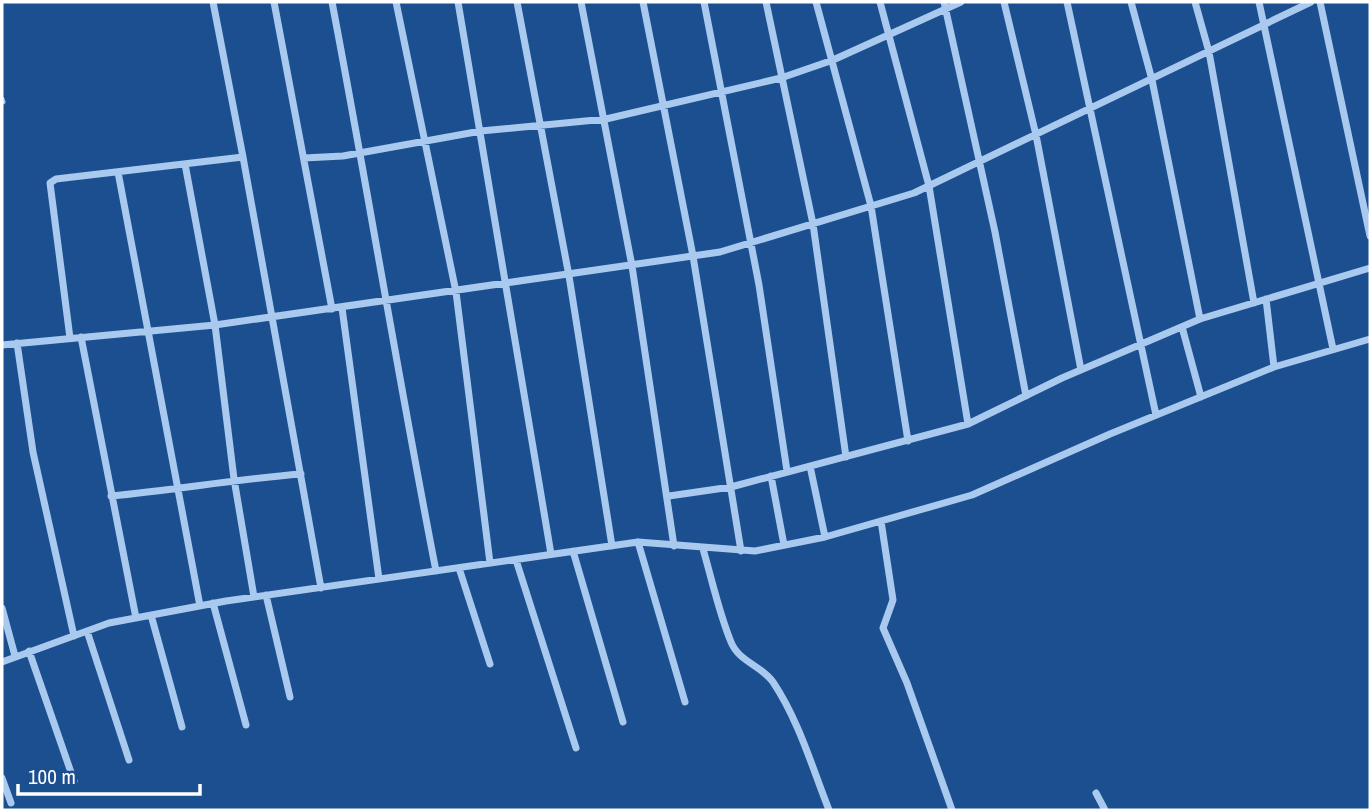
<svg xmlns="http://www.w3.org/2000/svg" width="1372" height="812" font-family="'Archivo Narrow',sans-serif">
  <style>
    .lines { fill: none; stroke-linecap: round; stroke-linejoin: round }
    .service { stroke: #a9c9ee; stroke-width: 5 }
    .minor { stroke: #a9c9ee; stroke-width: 7 }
  </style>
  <rect width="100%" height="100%" fill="#1b4f8f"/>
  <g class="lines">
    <path class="service" d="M2 99 3 102"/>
    <path class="minor" d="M274 2 332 309
      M332 2C368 191 399 382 436 571
      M396 2 456 292 490 563
      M458 2 551 554
      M517 2 569 276 612 546
      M581 2 632 266 674 546
      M643 2 693 256 741 551
      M704 2 759 285 787 471
      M766 2 813 224 846 457
      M816 2 871 206 908 441
      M880 2 929 186 968 424
      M944 2 995 232 1026 396
      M1004 2 1036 135 1081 370
      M1067 2 1156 415
      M1131 2 1152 80 1200 319
      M1195 2 1209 52 1254 303
      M1259 2 1333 349
      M1320 2 1370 236
      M243 157 321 588
      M304 158 343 156 481 131 606 119 781 78 833 60 961 2
      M185 164 215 325 234 479 254 597
      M118 172 200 606
      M1266 299 1274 367
      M342 308 379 579
      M1182 327 1201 397
      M81 337 136 618
      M70 338 50 183 56 179 243 157 213 2
      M17 343 33 452 74 636
      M2 345 215 325 720 252 914 193 1311 2
      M810 466 825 537
      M771 476 784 545
      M111 496C175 490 237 479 301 474
      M669 496 731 487 968 424 1062 378 1200 319 1370 268
      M881 521 893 600 883 628 907 683 952 810
      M638 542 685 702
      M703 549C712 580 719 613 731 642 739 662 761 665 773 682 799 721 812 767 829 810
      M573 551 623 722
      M516 560 576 748
      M459 568 490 664
      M266 595 290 697
      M213 603 246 725
      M2 608 15 656
      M151 615 182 727
      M87 631 129 760
      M29 651 74 781
      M2 662 109 623 226 601 638 542 755 551 825 537 972 495 1110 434 1274 367 1370 339
      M2 778 11 803
      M1096 793 1105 810"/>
  </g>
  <rect width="1372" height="812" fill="none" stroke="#ffffff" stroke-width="7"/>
  <path d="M18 784v10h182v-10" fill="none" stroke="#ffffff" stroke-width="3.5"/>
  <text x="28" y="784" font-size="21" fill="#ffffff" stroke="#1b4f8f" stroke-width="5" paint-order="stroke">100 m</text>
</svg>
